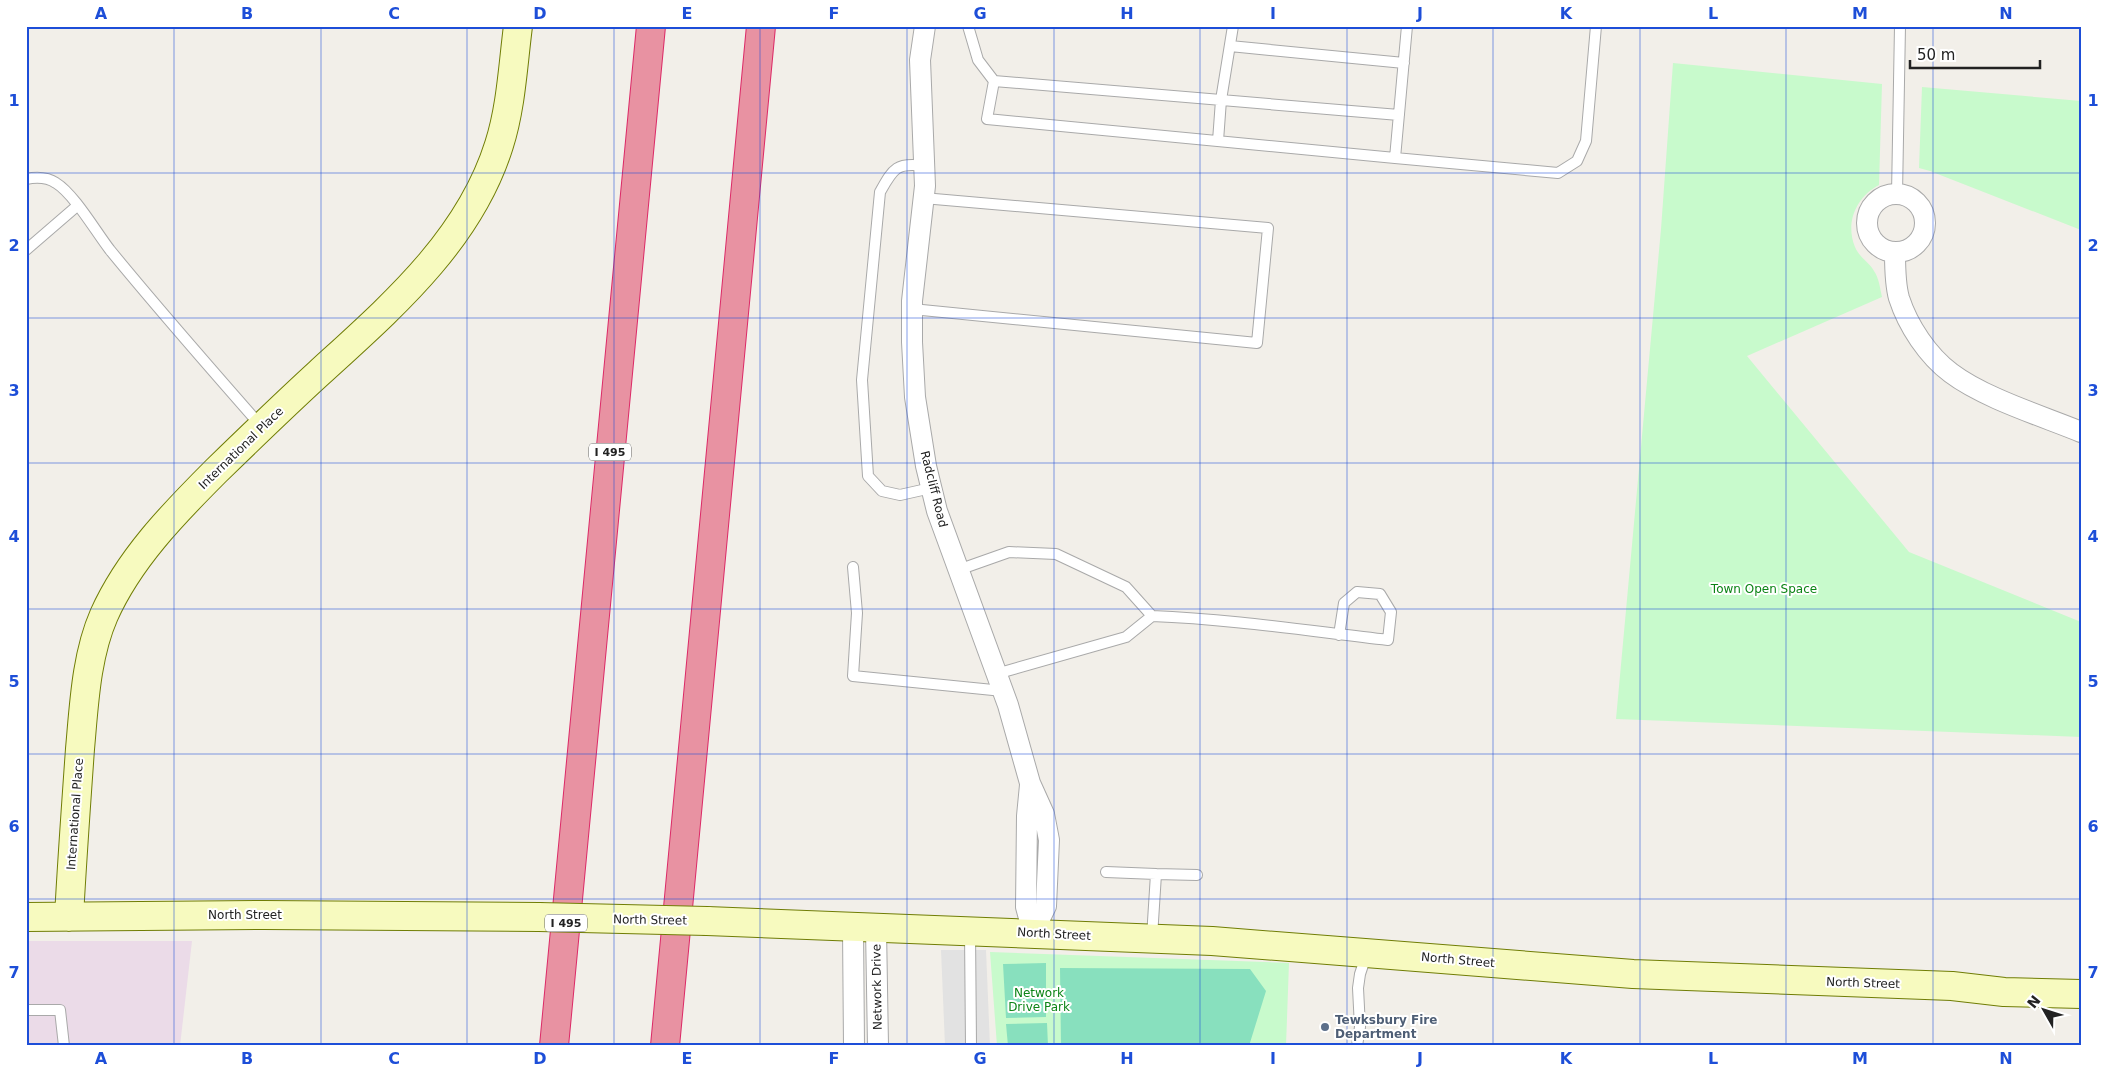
<svg xmlns="http://www.w3.org/2000/svg" width="2107" height="1072" font-family="'DejaVu Sans',sans-serif">
  <style>
    .industrial { fill: #ebdbe8 }
    .park { fill: #c8facc }
    .pitch { fill: #88e0be }
    .parking { fill: #e2e2e2 }
    .lines { fill: none; stroke-linecap: round; stroke-linejoin: round }
    .service-casing { stroke: #a9a9a9; stroke-width: 12 }
    .minor-casing { stroke: #a9a9a9; stroke-width: 22 }
    .secondary-casing { stroke: #707d05; stroke-width: 30 }
    .motorway-casing { stroke: #dc2a67; stroke-width: 30 }
    .service { stroke: #fff; stroke-width: 10 }
    .minor { stroke: #fff; stroke-width: 20 }
    .secondary { stroke: #f7fabf; stroke-width: 28 }
    .motorway { stroke: #e892a2; stroke-width: 28 }
    .secondary-bridge-casing { stroke: #707d05; stroke-width: 30; stroke-linecap: butt }
    .secondary-bridge { stroke: #f7fabf; stroke-width: 28 }
    .grid { fill: none; stroke: #1d4ed8; stroke-width: 1; stroke-opacity: 0.55 }
    .service-dot { fill: #5c6f8a; stroke: #fff; stroke-width: 2 }
    .labels { text-anchor: middle; stroke-width: 4; stroke-linejoin: round; paint-order: stroke }
    .shield { fill: #fff; stroke: #646464; stroke-width: 1 }
    .shield-label { font-size: 11px; font-weight: bold; fill: #222 }
    .street-label { font-size: 12px; fill: #222; stroke: #fff }
    .park-label { font-size: 12px; fill: #0c8416; stroke: #fff }
    .service-label { font-size: 12px; font-weight: bold; fill: #4e5e75; stroke: #fff; text-anchor: start }
    .neatline { fill: none; stroke: #1d4ed8; stroke-width: 2 }
    .grid-label { font-size: 16px; text-anchor: middle; font-weight: bold; fill: #1d4ed8 }
  </style>
  <rect width="100%" height="100%" fill="#f2efe9"/>
  <path class="industrial" d="M26 941H192L180 1046H26Z"/>
  <path class="park" d="M1673 63 1882 84 1879 185C1856 197 1845 223 1855 247 1859 257 1869 262 1874 271 1879 278 1880 288 1882 297L1747 356 1909 552 2081 622V737L1616 719 1661 229Z
    M1922 87 2081 101V230L1930 171 1919 168Z
    M990 952 1289 963 1286 1046H997Z"/>
  <path class="pitch" d="M1046 963V1017L1006 1018 1003 964Z
    M1060 968 1250 969 1266 991 1249 1046H1061Z
    M1047 1023 1048 1046H1008L1006 1024Z"/>
  <path class="parking" d="M941 950H986L990 1046H945Z"/>
  <g class="lines">
    <defs>
      <path id="service" d="M968 26 978 60 994 81 987 119 1395 158
        M1407 26 1395 158 1558 173 1577 161 1586 141 1596 26
        M1230 46 1404 63
        M994 81 1399 115
        M1218 141 1221 100 1233 26
        M924 166C896 162 893 169 880 192L862 380 868 476 882 491 900 495 931 488
        M26 179C36 177 47 177 56 183 74 194 96 232 110 250 159 310 210 368 261 426
        M1897 194 1900 26
        M26 250 77 206
        M912 309 1257 343 1268 228 923 198
        M853 567 857 613 853 676 1003 691
        M958 570 1009 552 1056 554 1126 587 1152 616C1230 619 1309 631 1388 640L1391 612 1380 594 1357 592 1344 603 1339 635
        M996 674 1126 637 1152 616
        M1106 872 1156 874 1152 937
        M1156 874 1197 875
        M970 931 971 1046
        M26 1010H60L64 1046
        M1357 1046 1360 1027 1358 988 1360 974 1367 953"/>
      <path id="minor" d="M925 26 920 60 925 186 912 301V342L915 397 926 466 937 511 1008 705 1030 783 1044 814 1049 840 1046 906 1033 933
        M1867 223a29 29 0 1 1 58 0a29 29 0 1 1-58 0Z
        M1895 252C1895 267 1895 284 1899 298 1908 326 1928 356 1951 373 1984 398 2042 416 2081 432
        M1030 785 1027 816 1026 907 1033 933
        M853 928 854 1046
        M876 928 878 1046"/>
      <path id="secondary" d="M26 917 264 915 539 917
        M69 917C72 861 76 805 80 749 84 705 86 656 104 615 129 559 173 514 216 471 250 438 284 405 319 373 390 308 469 241 499 145 511 108 513 65 518 26
        M707 921 1212 941 1633 974 1952 986 2004 992 2081 994"/>
      <path id="motorway" d="M554 1046 651 26
        M665 1046 761 26"/>
    </defs>
    <use href="#service" class="service-casing"/>
    <use href="#minor" class="minor-casing"/>
    <use href="#secondary" class="secondary-casing"/>
    <use href="#motorway" class="motorway-casing"/>
    <use href="#service" class="service"/>
    <use href="#minor" class="minor"/>
    <use href="#secondary" class="secondary"/>
    <use href="#motorway" class="motorway"/>
    <defs>
      <path id="secondary-bridge" d="M539 917 707 921"/>
    </defs>
    <use href="#secondary-bridge" class="secondary-bridge-casing"/>
    <use href="#secondary-bridge" class="secondary-bridge"/>
  </g>
  <path class="grid" d="M174 26V1046M321 26V1046M467 26V1046M614 26V1046M760 26V1046M907 26V1046M1054 26V1046M1200 26V1046M1347 26V1046M1493 26V1046M1640 26V1046M1786 26V1046M1933 26V1046M26 173H2081M26 318H2081M26 463H2081M26 609H2081M26 754H2081M26 899H2081"/>
  <circle class="service-dot" cx="1325" cy="1027" r="5"/>
  <g class="labels">
    <g class="shield">
      <rect x="589" y="443.5" width="42" height="17" rx="4"/>
      <rect x="545" y="914.5" width="42" height="17" rx="4"/>
    </g>
    <g class="shield-label">
      <text x="610" y="456">I 495</text>
      <text x="566" y="927">I 495</text>
    </g>
    <g class="street-label">
      <text transform="translate(241 448) rotate(-44)" y="4">International Place</text>
      <text transform="translate(934 489) rotate(76)" y="4">Radcliff Road</text>
      <text transform="translate(75 814) rotate(-86)" y="4">International Place</text>
      <text x="245" y="919">North Street</text>
      <text transform="translate(650 920) rotate(1)" y="4">North Street</text>
      <text transform="translate(1054 934) rotate(3)" y="4">North Street</text>
      <text transform="translate(1458 960) rotate(5)" y="4">North Street</text>
      <text transform="translate(1863 983) rotate(2)" y="4">North Street</text>
      <text transform="translate(877 987) rotate(-91)" y="4">Network Drive</text>
    </g>
    <g class="park-label">
      <text x="1764" y="593">Town Open Space</text>
      <text x="1039" y="997">Network<tspan x="1039" dy="14">Drive Park</tspan></text>
    </g>
    <g class="service-label">
      <text x="1335" y="1024">Tewksbury Fire<tspan x="1335" dy="14">Department</tspan></text>
    </g>
  </g>
  <rect width="2107" height="1072" fill="none" stroke="#ffffff" stroke-width="55"/>
  <g transform="translate(2044 1010) rotate(309)" stroke="#ffffff" stroke-width="4" paint-order="stroke">
  <path d="M0-4L9 19L0 12L-9 19Z" fill="#222222"/>
  <text y="-8" font-size="14" font-weight="bold" text-anchor="middle" fill="#222222">N</text>
  </g>
  <path d="M1910 60v8h130v-8" fill="none" stroke="#222222" stroke-width="2.5"/>
  <text x="1917" y="60" font-size="15" fill="#222222" stroke="#ffffff" stroke-width="4" paint-order="stroke">50 m</text>
  <rect x="28" y="28" width="2052" height="1016" class="neatline"/>
  <g class="grid-label">
    <text x="101" y="19">A</text>
    <text x="247" y="19">B</text>
    <text x="394" y="19">C</text>
    <text x="540" y="19">D</text>
    <text x="687" y="19">E</text>
    <text x="834" y="19">F</text>
    <text x="980" y="19">G</text>
    <text x="1127" y="19">H</text>
    <text x="1273" y="19">I</text>
    <text x="1420" y="19">J</text>
    <text x="1566" y="19">K</text>
    <text x="1713" y="19">L</text>
    <text x="1860" y="19">M</text>
    <text x="2006" y="19">N</text>
    <text x="14" y="106">1</text>
    <text x="2093" y="106">1</text>
    <text x="14" y="251">2</text>
    <text x="2093" y="251">2</text>
    <text x="14" y="396">3</text>
    <text x="2093" y="396">3</text>
    <text x="14" y="542">4</text>
    <text x="2093" y="542">4</text>
    <text x="14" y="687">5</text>
    <text x="2093" y="687">5</text>
    <text x="14" y="832">6</text>
    <text x="2093" y="832">6</text>
    <text x="14" y="978">7</text>
    <text x="2093" y="978">7</text>
    <text x="101" y="1064">A</text>
    <text x="247" y="1064">B</text>
    <text x="394" y="1064">C</text>
    <text x="540" y="1064">D</text>
    <text x="687" y="1064">E</text>
    <text x="834" y="1064">F</text>
    <text x="980" y="1064">G</text>
    <text x="1127" y="1064">H</text>
    <text x="1273" y="1064">I</text>
    <text x="1420" y="1064">J</text>
    <text x="1566" y="1064">K</text>
    <text x="1713" y="1064">L</text>
    <text x="1860" y="1064">M</text>
    <text x="2006" y="1064">N</text>
  </g>
</svg>
